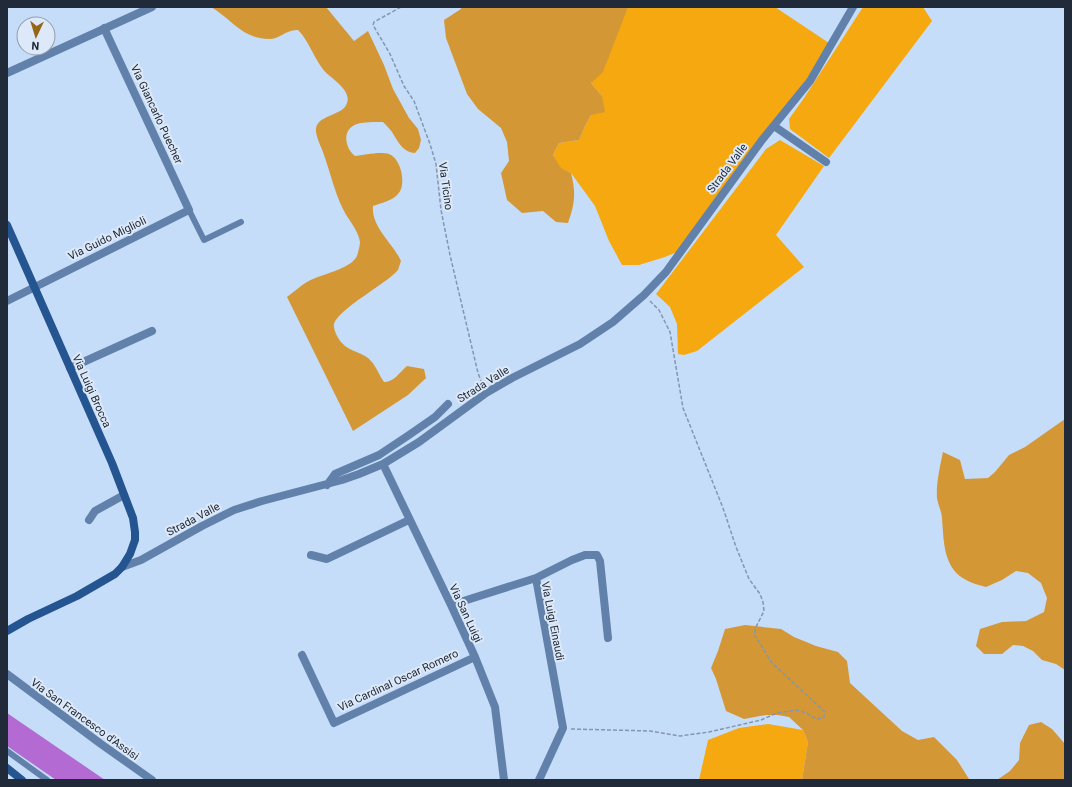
<svg xmlns="http://www.w3.org/2000/svg" width="1072" height="787" font-family="Roboto,sans-serif">
  <style>
    .green { fill: #f6a810 }
    .forest { fill: #d49735 }
    .water { fill: #b36ad2 }
    .lines { fill: none; stroke-linecap: round; stroke-linejoin: round }
    .path { stroke: #8496ad; stroke-width: 1.5; stroke-dasharray: 4 2; stroke-linecap: butt }
    .lane { stroke: #6181ab; stroke-width: 6 }
    .street { stroke: #6181ab; stroke-width: 8 }
    .secondary { stroke: #245591; stroke-width: 8 }
    .labels { text-anchor: middle; stroke-width: 4; stroke-linejoin: round; paint-order: stroke }
    .street-label { font-size: 11px; fill: #202a38; stroke: #dde9f8 }
  </style>
  <rect width="100%" height="100%" fill="#c6ddfa"/>
  <path class="green" d="M628 7H775L829 43 808 77 677 252 665 257 639 265H622L609 241 595 206 571 173 560 168 553 155 559 143 579 140 586 124 602 96 591 83Z
    M863 7H923L932 21 829 158 790 129 789 119 804 98Z
    M780 140 824 166 776 235 804 267 697 351 684 355 678 354 677 324 670 307 656 294 766 149Z
    M768 724 803 730 808 742 802 780H699L708 740 739 728Z"/>
  <path class="forest" d="M211 7H326L354 41 368 31 384 65 393 89 409 118 418 129 421 140 419 148 415 153C402 152 398 141 392 132 389 128 386 125 383 122 375 122 364 122 357 124 342 129 344 147 355 156 363 155 381 151 389 154 401 158 407 185 398 194 392 201 381 203 373 206 371 227 393 243 401 261 400 264 399 267 398 270 386 284 338 309 334 324 333 329 338 339 342 343 349 352 364 352 371 361 376 366 379 375 384 382 393 383 400 372 407 366L424 369 426 378 408 395 353 431 287 297C294 292 300 286 307 282 320 274 350 270 357 256 358 253 360 245 360 242 358 229 348 220 343 209 335 193 331 175 325 158 323 150 317 140 316 132 314 114 343 117 347 103 352 89 329 78 322 68 313 56 309 41 298 30 287 29 280 39 269 39 242 39 232 19 211 7Z
    M461 7H628L603 72 591 83 602 96 605 112 591 115 586 124 579 140 559 143 553 155 561 168 571 173C576 192 575 204 568 223L556 222 543 211 522 213 507 200 501 173 509 161 507 142 501 128 478 109 467 94 446 38 444 20 461 9Z
    M1065 419V670L1056 664 1042 660 1033 651 1023 646 1013 645 1002 654H984L976 646 980 629 1002 622 1026 621 1044 612 1047 598 1041 583 1028 573 1016 571 1002 580 986 587C980 585 974 584 968 581 943 569 944 543 942 519 942 512 938 505 937 498 936 484 940 466 943 452L960 460 965 479 988 478 995 472 1009 455 1025 447Z
    M745 625 781 629 794 637 816 646 838 652 847 661 850 683 902 731 918 740 934 737 957 760 969 779 974 780H802L808 742 803 730 789 717 778 715H766L744 719 726 711 716 679 711 668 718 651 725 629Z
    M1041 722 1052 729 1065 744V780H997L1010 771 1019 760 1020 743 1029 725Z"/>
  <path class="water" d="M7 713 105 780H56L7 746Z"/>
  <g class="lines">
    <path class="path" d="M401 7 374 22 373 25 390 54 404 86 414 101 430 144 436 164 441 210 450 255 478 373 483 386
      M571 729 650 731 680 736 709 732 761 720 777 713 796 710 807 713 812 717 818 719 824 717 825 712 772 663 754 634 756 627 764 611 763 602 760 594 749 579 736 547 723 508 683 408 670 332 659 310 650 301"/>
    <path class="lane" d="M189 210 204 240 241 222
      M7 751 47 780"/>
    <path class="street" d="M7 73 152 7
      M774 126 826 162
      M7 301 189 210 104 28
      M70 368 152 331
      M383 464 451 605 475 657 495 707 504 780
      M327 485 335 474 379 455 409 435 435 417 448 404
      M89 520 95 511 124 495
      M311 555 327 559 409 520
      M122 567 141 560 202 526 234 510 262 501 342 480 359 474 383 464 419 442 486 393 512 378 580 344 613 322 644 295 666 272 762 140 810 81 853 7
      M536 578 572 560 585 555H597L600 561 608 638
      M451 605 536 578 563 728 539 780
      M302 655 334 723 475 657
      M7 674 101 744 152 780"/>
    <path class="secondary" d="M7 225 112 463 133 518 135 532V540L130 554 122 567 115 574 77 596 28 619 7 631
      M7 768 22 780"/>
  </g>
  <g class="labels">
    <g class="street-label">
      <text transform="translate(157 114) rotate(65)" y="4">Via Giancarlo Puecher</text>
      <text transform="translate(727 168) rotate(-53)" y="4">Strada Valle</text>
      <text transform="translate(446 186) rotate(82)" y="4">Via Ticino</text>
      <text transform="translate(107 238) rotate(-26)" y="4">Via Guido Miglioli</text>
      <text transform="translate(483 384) rotate(-32)" y="4">Strada Valle</text>
      <text transform="translate(92 391) rotate(66)" y="4">Via Luigi Brocca</text>
      <text transform="translate(193 519) rotate(-28)" y="4">Strada Valle</text>
      <text transform="translate(466 613) rotate(65)" y="4">Via San Luigi</text>
      <text transform="translate(553 621) rotate(79)" y="4">Via Luigi Einaudi</text>
      <text transform="translate(398 680) rotate(-25)" y="4">Via Cardinal Oscar Romero</text>
      <text transform="translate(85 719) rotate(36)" y="4">Via San Francesco d'Assisi</text>
    </g>
  </g>
  <rect width="1072" height="787" fill="none" stroke="#202a38" stroke-width="16"/>
  <g transform="translate(36 36) rotate(184)"><circle r="19" fill="#dde9f8" stroke="#919dab"/>
  <path d="M0-3L7 15L0 10L-7 15Z" fill="#956615"/>
  <text y="-6" font-size="11" font-weight="bold" text-anchor="middle" fill="#202a38">N</text>
  </g>
</svg>
